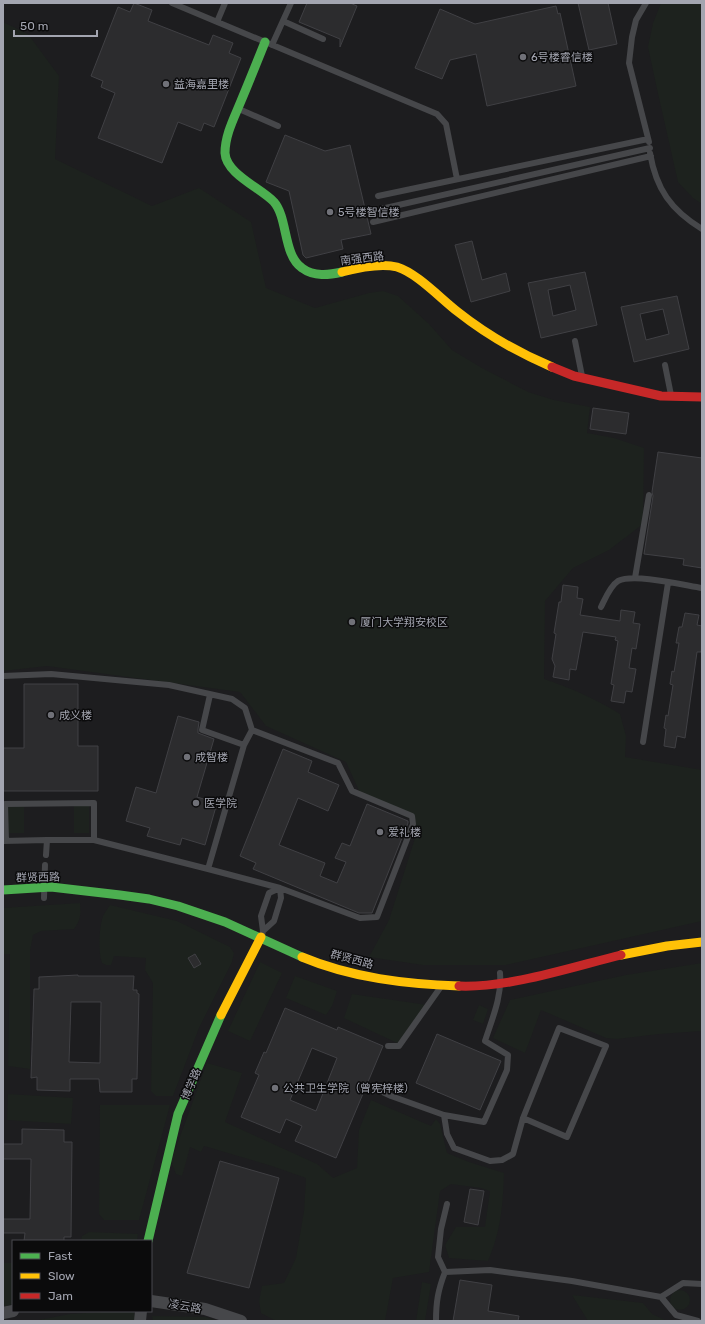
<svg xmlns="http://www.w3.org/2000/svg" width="705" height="1324" font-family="Rubik,'Noto Sans SC',sans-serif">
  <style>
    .built { fill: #1d1d1f; fill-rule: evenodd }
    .green { fill: #1d221e }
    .building { fill: #2c2c2e; stroke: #404044; fill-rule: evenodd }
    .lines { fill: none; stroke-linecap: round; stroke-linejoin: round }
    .lane { stroke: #46474a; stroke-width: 6 }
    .street { stroke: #46474a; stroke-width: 12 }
    .fast { stroke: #4caf50; stroke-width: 9 }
    .slow { stroke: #ffc107; stroke-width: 9 }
    .jam { stroke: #c62828; stroke-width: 9 }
    .poi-dot { fill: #707178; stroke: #0b0b0c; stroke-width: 1.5 }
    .labels { text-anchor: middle; stroke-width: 3; stroke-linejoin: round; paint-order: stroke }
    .poi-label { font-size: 11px; fill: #a3a5b0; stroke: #0b0b0c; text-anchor: start }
    .street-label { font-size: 11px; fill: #a3a5b0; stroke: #0b0b0c }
  </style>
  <rect width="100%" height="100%" fill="#101011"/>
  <path class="built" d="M3 3H702V1321H3ZM13 1241H151V1311H13Z"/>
  <path class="green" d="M661 3H702V204L693 198 678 182 657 89 648 47 653 23Z
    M3 22 28 34 59 76 55 159 152 206 199 188 251 222 266 288 315 308 369 293 383 291 398 296 429 324 452 350 482 368 528 392 554 400 590 407 587 433 614 438 644 448 643 524 609 550 573 568 545 601 544 679C571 688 596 699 620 714L626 736 625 757 702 770V921L506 965H423L369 957 389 920 416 835V822L361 795 346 762 266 726 240 692 47 666 3 671Z
    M8 806H24V833H8Z
    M74 806H89V833H74Z
    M80 903C81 913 81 920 74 929L41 931 33 935 30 951V1069L8 1066 10 954H3V908Z
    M110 905 177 921 230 947 234 953 232 962 199 1028 173 1096H156L151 1091 153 983 145 970 146 958 114 956 111 965H106L102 963C98 952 99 927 103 916 105 912 108 908 110 905Z
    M260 962 282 973 250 1041 228 1031Z
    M702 963V1031L659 1034 617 1039 606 1038 541 1010 525 1053 493 1038 510 1000 626 975Z
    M295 976 337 991 332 1006 326 1015 286 998Z
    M352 994 427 1005 410 1032 397 1043 344 1018Z
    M479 1005 488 1009 483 1024 473 1020Z
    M207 1063 242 1073 225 1122 317 1164 333 1178 357 1168 359 1130 371 1100 431 1126 436 1119 440 1124 447 1153 469 1162 504 1173C503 1205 501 1231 488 1261L449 1258 445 1245 456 1227H485L490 1191 481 1188 451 1184 440 1191 429 1272 393 1278 385 1321H276L261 1313 259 1301 262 1286 284 1283 296 1258 304 1211 306 1178 272 1166 204 1146 201 1152 190 1147 182 1176 176 1174 171 1161Z
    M8 1094 73 1098 71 1124 7 1120Z
    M100 1105H170L139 1220H104L99 1214Z
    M89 1232 138 1234 137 1241H81L82 1236Z
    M3 1263H13V1304L3 1307Z
    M422 1282 431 1284 425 1321H416Z
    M670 1300a10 10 0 1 1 20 0a10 10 0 1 1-20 0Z
    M572 1295 643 1303 652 1314 667 1321H588Z
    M117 1311 134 1312 136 1321H34L70 1314Z
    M152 1316 206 1317 217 1321H153Z"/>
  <path class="building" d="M134 3 152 10 148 21 209 45 213 35 233 43 229 53 241 58 214 127 204 123 201 131 178 122 162 163 98 138 115 93 101 87 103 81 91 76 118 7 130 12Z
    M307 3H350L357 6 340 47V39L299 22Z
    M578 3H608L617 44 589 50Z
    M556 6 558 14 560 13 576 86 487 106 476 54 450 60 442 79 415 68 440 9 475 24Z
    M285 135 325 151 350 145 371 234 341 240 343 249 306 258 303 255 289 191 266 182Z
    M472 241 482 280 506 273 510 291 471 302 455 245Z
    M585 272 597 325 541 338 528 283ZM570 285 576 310 553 316 548 290Z
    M677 296 689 349 634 362 621 307ZM663 309 669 334 646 340 640 314Z
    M593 408 629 413 626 434 590 429Z
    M658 452 702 458V568L683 565 684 559 644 554 653 496 652 492Z
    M563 585 578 587 577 598 583 599 580 615 620 621 621 610 635 612 633 623 640 624 636 649 632 648 629 668 636 669 632 692 626 691 624 703 611 701 614 685 611 684 618 641 615 640 616 637 583 632 576 670 570 669 569 680 553 677 555 666 552 659 556 634 554 633 559 602H561Z
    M685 613 699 615 697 625 702 626V646L701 652H697L685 738 677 736 675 748 664 746 666 729 664 728 666 715 668 716 673 685 670 684 672 671 674 672 679 643H676L679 627H682Z
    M24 684H78V746H98V791H3V748H24Z
    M178 716 199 722 198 729V733L214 739 197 797 217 803 205 845 182 838 180 845 147 836 150 828 126 821 136 787 156 793Z
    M283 749 312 761 308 772 339 785 328 811 298 798 279 845 325 863 320 876 337 883 346 862 335 858 342 843 350 846 367 804 408 821V823L372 913H359L253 869 256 863 240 856Z
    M195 954 201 964 194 968 188 958Z
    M78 975V976H134L133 990H137V993L139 994 137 1079H132V1092H100L99 1079H70V1091L37 1090V1077L31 1078 34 989H39V977ZM71 1002H101L100 1063 69 1062Z
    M285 1008 337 1030 338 1027 383 1046 336 1158 295 1141 302 1126 286 1119 280 1133 241 1117 259 1075 255 1073 264 1052 266 1053ZM312 1048 337 1058 316 1111 290 1100Z
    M437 1034 501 1061 480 1110 416 1083Z
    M22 1129 64 1130V1142H72L71 1237H64V1241H24L25 1233H3V1219H30L31 1159H3V1144H22Z
    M220 1161 279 1178 249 1288 187 1273Z
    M470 1189 484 1191 478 1225 464 1222Z
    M460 1280 492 1285 488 1311 519 1316 518 1321H453Z"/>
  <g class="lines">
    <path class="lane" d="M172 3 437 114 446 124 457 179
      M646 3 636 20 632 37 629 63 649 142
      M283 21 323 39
      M217 22 225 3
      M272 45 291 3
      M239 109 278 126
      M650 153C656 189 671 210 702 229
      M378 196 648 139
      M381 209 650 148
      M373 222 651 156
      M575 341 582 376
      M665 365 671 395
      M635 578 649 495
      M601 607C605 599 610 586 618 581 634 573 683 585 702 588
      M3 676 51 674 169 685 232 699 245 708 252 730
      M210 695 202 730 244 745
      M643 742 668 583
      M94 840 208 869 244 745 252 730 338 763 352 791 412 816 413 824 377 917 360 918 280 888 208 869
      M3 841 47 840 46 855
      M6 841 5 804 94 803V840H47
      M44 898 45 865
      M262 936 263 931 261 916 269 893 280 888 281 898 274 921 263 931
      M388 1046H399L440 988
      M372 1087 391 1096 444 1115 447 1134 454 1148 490 1161 502 1160 513 1154 523 1118 559 1028 606 1046 567 1137 523 1118
      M444 1115 484 1122 507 1070 508 1055 485 1041C492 1019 502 997 500 973
      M445 1272 438 1257 441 1229 447 1204
      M661 1297 683 1283 702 1284
      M436 1321C436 1302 438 1290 445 1272L490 1270 572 1281 661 1297 676 1315 698 1321"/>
    <path class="street" d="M151 1301 205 1309 241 1321
      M3 1313 13 1311
      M140 1321 141 1311"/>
    <path class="fast" d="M265 42C257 62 249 82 241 101 234 118 225 135 225 153 226 174 261 188 274 202 288 218 283 255 302 268 314 277 329 275 342 272
      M3 890 51 887 120 895 149 899 178 906 225 922 302 957
      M148 1241 178 1114 221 1015"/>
    <path class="slow" d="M342 272C357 268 382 263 397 267 417 273 441 299 458 312 487 335 519 353 552 367
      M621 955 667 946 702 942
      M302 957C352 978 406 984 459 986
      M221 1015 261 937"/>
    <path class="jam" d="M552 367 574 376 661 396 702 397
      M459 986C510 988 572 967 621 955"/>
  </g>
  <g class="poi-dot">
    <circle cx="523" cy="57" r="4"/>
    <circle cx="166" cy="84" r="4"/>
    <circle cx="330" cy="212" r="4"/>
    <circle cx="352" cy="622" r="4"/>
    <circle cx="51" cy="715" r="4"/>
    <circle cx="187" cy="757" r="4"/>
    <circle cx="196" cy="803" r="4"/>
    <circle cx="380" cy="832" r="4"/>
    <circle cx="275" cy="1088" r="4"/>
  </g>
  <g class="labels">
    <g class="poi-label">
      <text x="531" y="61">6号楼睿信楼</text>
      <text x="174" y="88">益海嘉里楼</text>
      <text x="338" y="216">5号楼智信楼</text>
      <text x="360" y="626">厦门大学翔安校区</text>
      <text x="59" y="719">成义楼</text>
      <text x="195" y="761">成智楼</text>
      <text x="204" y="807">医学院</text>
      <text x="388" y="836">爱礼楼</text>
      <text x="283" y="1092">公共卫生学院（曾宪梓楼）</text>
    </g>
    <g class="street-label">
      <text transform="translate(362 258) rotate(-7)" y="4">南强西路</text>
      <text transform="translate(38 877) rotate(-1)" y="4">群贤西路</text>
      <text transform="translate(352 959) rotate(15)" y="4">群贤西路</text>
      <text transform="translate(191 1084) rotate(-67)" y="4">博学路</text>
      <text transform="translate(185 1306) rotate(10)" y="4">凌云路</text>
    </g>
  </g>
  <rect width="705" height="1324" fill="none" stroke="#a3a5b0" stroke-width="8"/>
  <rect x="12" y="1240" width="140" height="72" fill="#0b0b0c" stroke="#48494e"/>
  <rect x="20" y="1253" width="20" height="6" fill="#4caf50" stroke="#48494e"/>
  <text x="48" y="1260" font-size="12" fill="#a3a5b0">Fast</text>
  <rect x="20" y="1273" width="20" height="6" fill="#ffc107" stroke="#48494e"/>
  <text x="48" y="1280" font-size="12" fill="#a3a5b0">Slow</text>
  <rect x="20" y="1293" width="20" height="6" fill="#c62828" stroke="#48494e"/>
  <text x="48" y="1300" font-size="12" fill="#a3a5b0">Jam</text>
  <path d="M14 30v6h83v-6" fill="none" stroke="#a3a5b0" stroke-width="2"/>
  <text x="20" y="30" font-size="12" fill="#a3a5b0" stroke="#0b0b0c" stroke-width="3" paint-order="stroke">50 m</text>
</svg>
